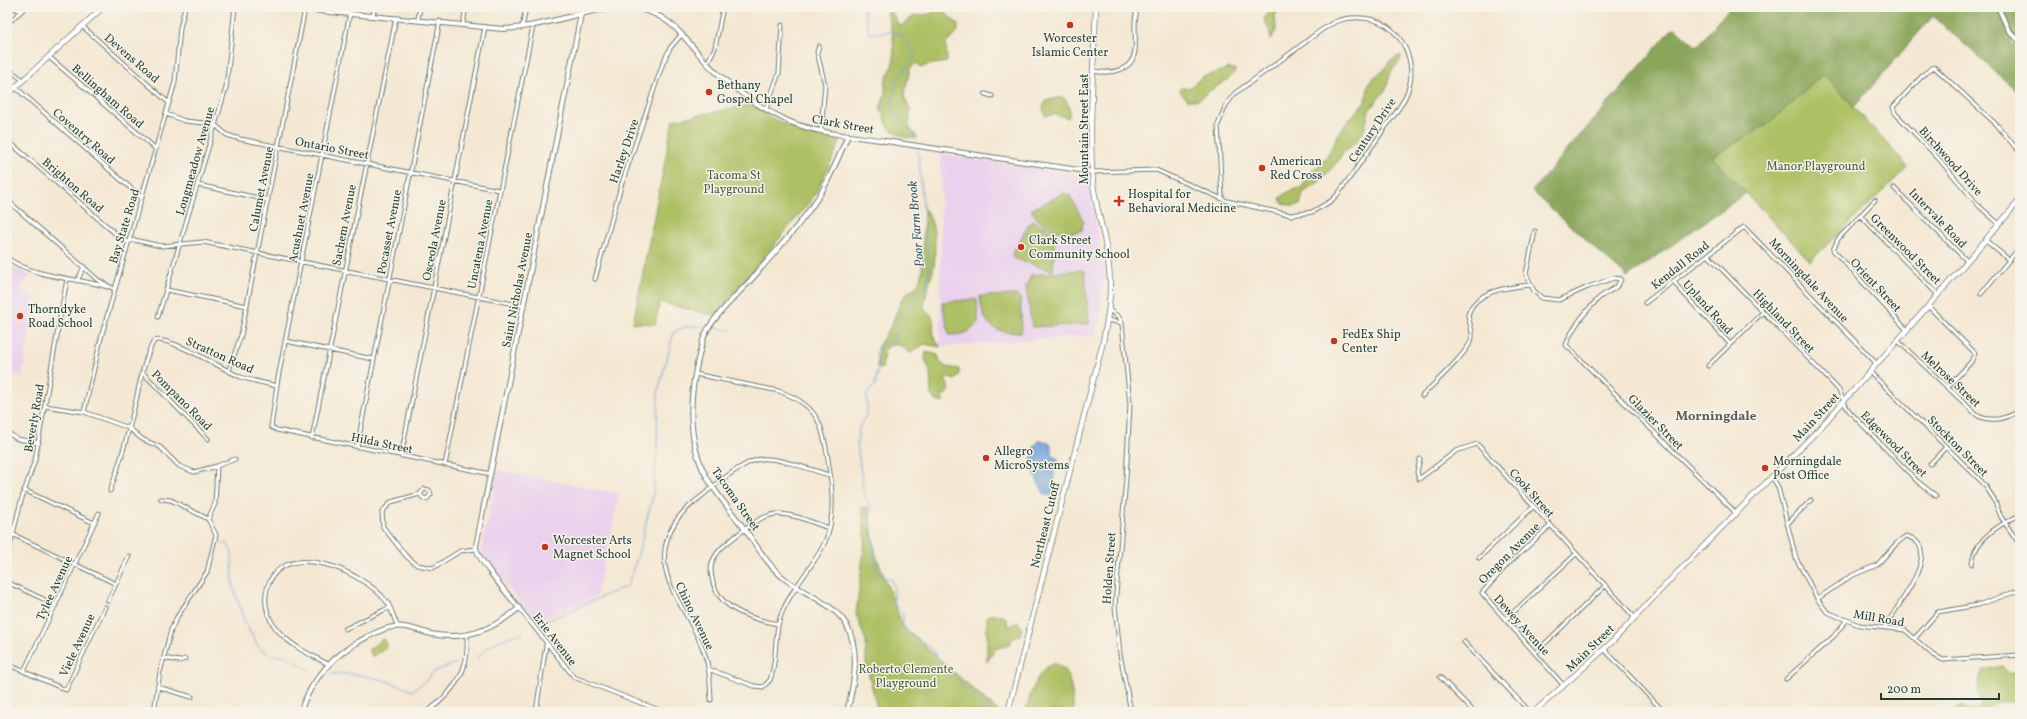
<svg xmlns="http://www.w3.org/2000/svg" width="2027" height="719" font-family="Vollkorn,serif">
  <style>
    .built { fill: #ead1ed }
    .green { fill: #adc064; stroke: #667e4c }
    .forest { fill: #8aa65a; stroke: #547247 }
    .water { fill: #6fa1da; stroke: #476f87 }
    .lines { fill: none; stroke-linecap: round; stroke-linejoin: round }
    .stream { stroke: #6fa1da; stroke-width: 1 }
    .minor-casing { stroke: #6a796c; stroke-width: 5 }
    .tertiary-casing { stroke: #6a796c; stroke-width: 6 }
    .secondary-casing { stroke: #6a796c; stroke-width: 6 }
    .minor { stroke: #fff; stroke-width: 3 }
    .tertiary { stroke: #fff; stroke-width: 4 }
    .secondary { stroke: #fff; stroke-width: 4.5 }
    .poi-dot { fill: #c8321e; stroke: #f7f3e8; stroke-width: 1.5 }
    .labels { text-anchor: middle; stroke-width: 3; stroke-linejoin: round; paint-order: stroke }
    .poi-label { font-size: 12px; fill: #1f3d34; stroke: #f7f3e8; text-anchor: start }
    .street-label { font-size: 12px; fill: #1f3d34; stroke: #f7f3e8 }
    .park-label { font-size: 12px; fill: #425e40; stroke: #f7f3e8 }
    .water-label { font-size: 13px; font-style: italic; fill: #375b66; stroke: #f7f3e8 }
    .neighbourhood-label { font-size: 13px; font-weight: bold; fill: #5a5b5e; stroke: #f7f3e8 }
  </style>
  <rect width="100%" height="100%" fill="#f7f3e8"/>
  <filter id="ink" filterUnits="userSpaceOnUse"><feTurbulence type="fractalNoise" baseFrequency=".025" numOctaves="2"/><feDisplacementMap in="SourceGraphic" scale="8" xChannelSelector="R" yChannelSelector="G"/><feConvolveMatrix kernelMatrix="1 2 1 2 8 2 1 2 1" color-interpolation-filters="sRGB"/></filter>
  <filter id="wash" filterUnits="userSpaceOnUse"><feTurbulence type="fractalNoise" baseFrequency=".012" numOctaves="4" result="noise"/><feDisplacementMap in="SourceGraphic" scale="16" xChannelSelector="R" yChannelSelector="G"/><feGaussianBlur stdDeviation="0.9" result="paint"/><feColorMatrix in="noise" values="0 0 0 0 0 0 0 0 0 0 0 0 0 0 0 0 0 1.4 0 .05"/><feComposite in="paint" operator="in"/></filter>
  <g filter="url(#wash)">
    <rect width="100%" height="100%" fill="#f4e8d3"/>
    <path class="built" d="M941 154 1085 176 1089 181 1102 257 1104 277 1101 314 1095 335 940 347Z
      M7 264 30 275 19 290 35 298 22 378 7 368Z
      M498 470 620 494 596 597 535 622 481 552Z"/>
    <path class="green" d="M939 7H947L946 14 958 24V31L946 44 947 62 928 65 921 68 916 63 910 69 904 96 910 110 909 127 917 137 916 139 904 137 890 129 880 109 885 94V81L891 69 894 58 893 36 887 12 889 10 892 12 898 24 901 26 914 16 930 14Z
      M1272 7H1286L1275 14 1276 30 1271 40 1269 29 1264 19Z
      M1401 55 1400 61 1391 72 1386 89 1369 110 1364 131 1356 142 1342 154 1338 161 1320 181 1303 193 1300 205 1293 206 1282 203 1280 198 1288 192 1302 187 1314 169 1327 156 1340 131 1366 100 1369 83 1373 78 1383 71 1390 61Z
      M1230 68 1236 70C1226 85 1210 87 1199 100H1188L1179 90 1181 88H1190L1202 77Z
      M1824 74 1908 167 1810 261 1712 157 1770 122Z
      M1056 98H1064C1069 103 1071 112 1068 118L1054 114 1045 116 1043 106 1046 101Z
      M750 103 774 119 791 127 839 139 840 142 823 179 813 198 715 316 660 302 655 324 633 323 673 120 745 106Z
      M1064 193 1070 196 1083 220 1082 230C1060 238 1043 229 1031 210Z
      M924 209C936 219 936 252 934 266 931 280 925 293 924 308 937 320 932 321 934 336 935 341 939 343 940 347L924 344 910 353 900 345H890L884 351 882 368 879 369 877 366 879 345 891 326 900 303 907 293 918 285 922 272Z
      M1032 220 1052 233 1055 247 1053 271 1013 258 1012 253Z
      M1082 270 1085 272 1089 324 1032 327 1026 287 1031 275Z
      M1016 295 1020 298 1022 332C994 335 982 324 980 296Z
      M977 299 978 322C970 334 962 335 949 335L942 302Z
      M926 352 938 355 940 362 946 367 959 369V375L955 380 947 377 945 378 950 391 947 394 941 395 944 401 942 403 935 400 931 395 930 372 925 359Z
      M868 506 876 555 903 627 999 712H878L866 663V641L856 614 865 539 862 508Z
      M992 614 1000 615 1006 618 1009 627 1018 622 1022 629 1020 635 1013 638 1009 645 995 649 987 662V617Z
      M383 639 388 646 373 657 368 650Z
      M1054 663C1073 669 1072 697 1074 712H1025C1031 695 1035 671 1054 663Z
      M2003 666 2006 671 2011 674 2020 668V699C2010 703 1989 700 1984 712H1953L1961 706 1971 710 1979 709 1981 703 1977 692 1981 674 1984 670Z"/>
    <path class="forest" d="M1730 7H2020V33L2011 42 2020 51V94L1933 16 1854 107 1824 74 1770 122 1712 157 1746 193 1627 277 1532 191 1674 27 1697 47Z"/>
    <path class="water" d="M1040 440C1049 441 1053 445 1052 454L1059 460 1054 471V480L1058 491 1055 495H1045C1036 480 1023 454 1040 440Z"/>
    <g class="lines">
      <path class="stream" d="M863 7 870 34C897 30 904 30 915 56L897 79 891 108 916 138
        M918 151 929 270 926 285 895 322 899 330 893 335 894 341 877 347 876 356 879 363 875 385 867 394V413L859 428 857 443 864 496 871 505 870 530 877 574 884 578H890L894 586V603L903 615V624L905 629 930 647 946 669 954 674 966 690 980 698 990 712
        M713 328 731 330
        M219 542 228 544 232 554 233 586 244 621 259 648 270 655 286 656 309 670
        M546 621 627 586 638 555 653 495 657 453 658 392 674 332C683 326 694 325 705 327
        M477 659C490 642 504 638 523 633
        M330 674C357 672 387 679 412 691L428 679 433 672 456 663"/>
    </g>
  </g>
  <g filter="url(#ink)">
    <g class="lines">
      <defs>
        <path id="minor" d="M12 7 21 11
          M328 11V7
          M350 13 278 378 271 427 277 430 491 474
          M581 14 582 7
          M373 15 375 7
          M418 19 420 7
          M7 24 26 7
          M463 24 466 7
          M82 26 169 103
          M522 28 526 7
          M819 46 817 52 825 85 821 130
          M49 57 156 149
          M707 63 715 48 723 7
          M7 68 23 80
          M1093 71C1110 74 1133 72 1135 50 1137 35 1132 22 1138 7
          M15 87 142 198
          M985 94 992 96
          M766 109 779 73 782 25
          M166 114 185 121 214 124 227 135 240 139 499 190
          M7 140 123 240 128 242 134 240 161 246 203 242 524 306
          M1093 172 1156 170 1227 201 1291 215 1312 212 1331 201 1338 194C1354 172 1369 151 1384 129 1392 118 1402 106 1407 93 1416 71 1409 45 1391 29 1377 17 1354 15 1337 21 1323 27 1311 38 1299 47 1278 62 1257 78 1235 93L1226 105 1218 125 1222 198
          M198 185 268 200
          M1894 188 1967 261
          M7 200 98 280 114 289
          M1875 200 1838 239 1833 250 1907 330
          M1860 215 1938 295
          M1999 224 1979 206 1938 158 1895 113 1893 107 1925 73 1934 67 1997 125 2020 153
          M1535 231 1526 274 1534 291 1542 298 1559 300 1588 287 1614 278 1621 279C1619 289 1605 292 1598 299 1585 312 1572 328 1566 345L1736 513
          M1985 240 2009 260
          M1708 255 1838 389C1843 397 1844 406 1851 413L1917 481 1936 496
          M7 258C38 279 74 277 108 287
          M595 279 621 186 663 63 670 48 682 34
          M77 281 84 267
          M1674 281 1677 286 1730 344
          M167 290 247 306
          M1981 294 2020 247
          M1645 303 1744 227 1877 364
          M1928 306 1975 353 1971 362 1947 388
          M1109 310 1119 317 1122 323 1130 404 1126 479 1115 606 1120 654 1131 712
          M158 317 226 88 235 7
          M1107 320 1122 323
          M286 341 373 359
          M1898 341 1978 416C1993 423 2006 418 2020 411
          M1708 366 1763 312
          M229 370 241 335 305 9
          M1870 372 1984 484 1994 499 2001 517 2020 545
          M143 373 208 439
          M695 374 779 391C794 397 807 403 816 417 826 432 833 487 832 506 832 518 830 530 825 542 813 568 791 588 781 615 773 635 778 661 770 680L763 687 754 686 708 669
          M1422 396C1433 384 1470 352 1472 337 1473 331 1469 322 1468 315 1475 290 1509 287 1531 285
          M45 406 84 412 102 334 175 82 180 28 185 7
          M84 412 129 428 142 439 160 447 179 466 194 472 217 466 235 459
          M7 432 17 439 39 443
          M312 438 396 18
          M357 447 440 21
          M401 456 485 27
          M1420 459 1417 472 1419 479 1456 451 1477 444 1635 618
          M1930 464 1946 447
          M445 465 533 26
          M1772 477 1778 487 1796 558 1818 600 1827 612 1859 625 1905 630 1932 654 1943 660 2020 655
          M24 490 94 523
          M110 491C121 461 129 431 136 400 140 383 145 355 154 341 166 334 226 371 241 377 252 381 265 383 277 386
          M420 494 423 498 427 499 431 494 429 490 424 489 420 494 391 502 382 512 383 527 406 556 417 565 433 568 460 551 476 549
          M161 499 171 500 208 519
          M1787 524 1811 500
          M1550 526 1507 565 1482 593 1564 686
          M12 534 116 584
          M7 558 21 501 35 460 67 279
          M1479 558 1533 507
          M1972 564C1973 540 2000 524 2020 515
          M7 582 56 605
          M1817 599 1851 576 1877 565 1897 543 1906 536C1911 537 1914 539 1917 542 1935 561 1895 608 1885 627
          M108 601 129 556
          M519 608 574 677 664 712
          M1505 620 1576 554
          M778 624C751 619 717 609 712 578 710 570 711 562 716 555 722 545 733 539 741 532 752 525 762 515 776 514 793 513 813 523 829 528
          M345 629 384 610 390 608
          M1915 638 1938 612 1978 605 2020 590
          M1464 642 1530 712
          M1604 649 1664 712
          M1535 653 1605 586
          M164 658 179 661 185 659
          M7 664 66 690 105 607
          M328 664C311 655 293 647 280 633 270 623 264 608 266 594 276 533 364 571 387 602 392 609 394 619 398 627
          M24 671 99 513
          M1440 677 1474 712
          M1786 679 1834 636 1846 621
          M158 687 192 697
          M711 700C710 684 710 668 704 652 689 607 643 571 676 521 684 508 698 500 709 490 720 481 747 460 761 459 778 457 811 470 829 475
          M154 712 160 672 171 630 177 617 207 572 216 535 208 519 215 504 217 466
          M426 712C442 702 461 682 465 663 468 654 467 644 467 635
          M536 712 546 645"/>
        <path id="tertiary" d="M280 7 503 29C542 27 578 12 616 7
          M629 7C678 13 686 46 718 74 738 92 764 110 788 121 818 134 854 136 886 141 955 152 1024 162 1093 172
          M1998 7 2008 29 2020 42
          M300 712C312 678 335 653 367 637 375 633 384 628 393 627 407 625 418 631 431 634 464 641 494 629 519 608 510 597 475 557 476 546L581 14
          M847 712C854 684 861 651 846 624 833 603 804 594 785 579 768 566 757 546 744 528 732 513 719 497 709 481 683 438 690 386 703 340 708 320 743 290 757 273 779 247 804 221 822 191 832 174 840 154 848 135"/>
        <path id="secondary" d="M7 95 103 7
          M1008 712 1101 350C1108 320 1113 291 1108 260 1105 234 1096 209 1093 183 1088 125 1094 65 1096 7
          M1534 712 1612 642 1672 578 1820 428 1938 295 2020 200"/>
      </defs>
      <use href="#minor" class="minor-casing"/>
      <use href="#tertiary" class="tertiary-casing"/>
      <use href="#secondary" class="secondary-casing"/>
      <use href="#minor" class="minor"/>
      <use href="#tertiary" class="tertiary"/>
      <use href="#secondary" class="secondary"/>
    </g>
  </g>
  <g class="poi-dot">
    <circle cx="1070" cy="25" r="4"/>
    <circle cx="709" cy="92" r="4"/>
    <circle cx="1262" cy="168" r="4"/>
    <path d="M1117 195h4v4h4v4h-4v4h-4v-4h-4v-4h4z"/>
    <circle cx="1021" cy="247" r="4"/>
    <circle cx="20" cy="316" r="4"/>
    <circle cx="1334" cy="341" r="4"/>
    <circle cx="986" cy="458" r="4"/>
    <circle cx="1765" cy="468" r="4"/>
    <circle cx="545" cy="547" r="4"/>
  </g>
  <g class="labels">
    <g class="poi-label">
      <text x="1070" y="42" text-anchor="middle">Worcester<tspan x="1070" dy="14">Islamic Center</tspan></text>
      <text x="717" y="89">Bethany<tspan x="717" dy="14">Gospel Chapel</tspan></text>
      <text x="1270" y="165">American<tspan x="1270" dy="14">Red Cross</tspan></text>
      <text x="1128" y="198">Hospital for<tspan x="1128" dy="14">Behavioral Medicine</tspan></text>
      <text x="1029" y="244">Clark Street<tspan x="1029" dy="14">Community School</tspan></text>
      <text x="28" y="313">Thorndyke<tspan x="28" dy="14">Road School</tspan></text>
      <text x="1342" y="338">FedEx Ship<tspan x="1342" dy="14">Center</tspan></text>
      <text x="994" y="455">Allegro<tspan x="994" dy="14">MicroSystems</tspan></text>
      <text x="1773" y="465">Morningdale<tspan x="1773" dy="14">Post Office</tspan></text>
      <text x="553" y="544">Worcester Arts<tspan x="553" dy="14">Magnet School</tspan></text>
    </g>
    <g class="street-label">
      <text transform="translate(132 58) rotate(41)" y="4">Devens Road</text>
      <text transform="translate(108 96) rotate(41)" y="4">Bellingham Road</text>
      <text transform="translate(843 124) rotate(10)" y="4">Clark Street</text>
      <text transform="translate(1084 129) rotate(-90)" y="4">Mountain Street East</text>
      <text transform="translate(1372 130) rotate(-56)" y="4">Century Drive</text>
      <text transform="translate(84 136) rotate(41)" y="4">Coventry Road</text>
      <text transform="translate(332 148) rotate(11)" y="4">Ontario Street</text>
      <text transform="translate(624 151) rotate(-71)" y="4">Harley Drive</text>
      <text transform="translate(195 161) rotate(-74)" y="4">Longmeadow Avenue</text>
      <text transform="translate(1951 161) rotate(48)" y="4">Birchwood Drive</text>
      <text transform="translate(73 185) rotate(41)" y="4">Brighton Road</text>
      <text transform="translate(261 189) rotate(-79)" y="4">Calumet Avenue</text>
      <text transform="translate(301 218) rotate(-79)" y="4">Acushnet Avenue</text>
      <text transform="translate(1938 218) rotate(46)" y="4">Intervale Road</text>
      <text transform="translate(344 225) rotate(-79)" y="4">Sachem Avenue</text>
      <text transform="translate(124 226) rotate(-73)" y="4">Bay State Road</text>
      <text transform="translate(389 232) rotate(-79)" y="4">Pocasset Avenue</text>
      <text transform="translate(434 240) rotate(-79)" y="4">Osceola Avenue</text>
      <text transform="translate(480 244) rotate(-79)" y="4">Uncatena Avenue</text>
      <text transform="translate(1906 249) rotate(45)" y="4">Greenwood Street</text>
      <text transform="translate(1680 265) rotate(-38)" y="4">Kendall Road</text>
      <text transform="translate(1809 280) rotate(47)" y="4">Morningdale Avenue</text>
      <text transform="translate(1876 285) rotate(47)" y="4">Orient Street</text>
      <text transform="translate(517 290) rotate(-79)" y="4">Saint Nicholas Avenue</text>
      <text transform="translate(1708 307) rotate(48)" y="4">Upland Road</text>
      <text transform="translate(1784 321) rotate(46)" y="4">Highland Street</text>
      <text transform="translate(220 355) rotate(24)" y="4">Stratton Road</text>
      <text transform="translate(1951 379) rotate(43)" y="4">Melrose Street</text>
      <text transform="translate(182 400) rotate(45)" y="4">Pompano Road</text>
      <text transform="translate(1816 417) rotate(-47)" y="4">Main Street</text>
      <text transform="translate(34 418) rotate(-80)" y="4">Beverly Road</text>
      <text transform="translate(1656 422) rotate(45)" y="4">Glazier Street</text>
      <text transform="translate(382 443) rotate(12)" y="4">Hilda Street</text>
      <text transform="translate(1894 444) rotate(45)" y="4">Edgewood Street</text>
      <text transform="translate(1958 446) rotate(45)" y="4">Stockton Street</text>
      <text transform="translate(1532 493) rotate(48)" y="4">Cook Street</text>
      <text transform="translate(736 499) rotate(55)" y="4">Tacoma Street</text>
      <text transform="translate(1045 525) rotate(-76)" y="4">Northeast Cutoff</text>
      <text transform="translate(1509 553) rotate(-45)" y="4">Oregon Avenue</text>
      <text transform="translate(1109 568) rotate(-86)" y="4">Holden Street</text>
      <text transform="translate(54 588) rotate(-65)" y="4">Tylee Avenue</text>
      <text transform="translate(695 616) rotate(64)" y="4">Chino Avenue</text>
      <text transform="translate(1879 618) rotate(10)" y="4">Mill Road</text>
      <text transform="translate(1522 625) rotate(48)" y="4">Dewey Avenue</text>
      <text transform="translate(555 639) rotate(52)" y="4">Erie Avenue</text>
      <text transform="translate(77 645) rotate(-65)" y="4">Viele Avenue</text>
      <text transform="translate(1590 648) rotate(-44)" y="4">Main Street</text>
    </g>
    <g class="park-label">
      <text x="1816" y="170">Manor Playground</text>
      <text x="734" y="179">Tacoma St<tspan x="734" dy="14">Playground</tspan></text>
      <text x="906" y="673">Roberto Clemente<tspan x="906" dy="14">Playground</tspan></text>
    </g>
    <g class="water-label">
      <text transform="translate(915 224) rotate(-95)" y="5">Poor Farm Brook</text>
    </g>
    <g class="neighbourhood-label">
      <text x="1716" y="420">Morningdale</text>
    </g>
  </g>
  <rect width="2027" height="719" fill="none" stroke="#f7f3e8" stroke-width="24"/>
  <path d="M1881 693v6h118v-6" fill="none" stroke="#1f3d34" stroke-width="2"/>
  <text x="1887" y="693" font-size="12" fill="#1f3d34" stroke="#f7f3e8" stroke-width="3" paint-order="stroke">200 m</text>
</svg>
